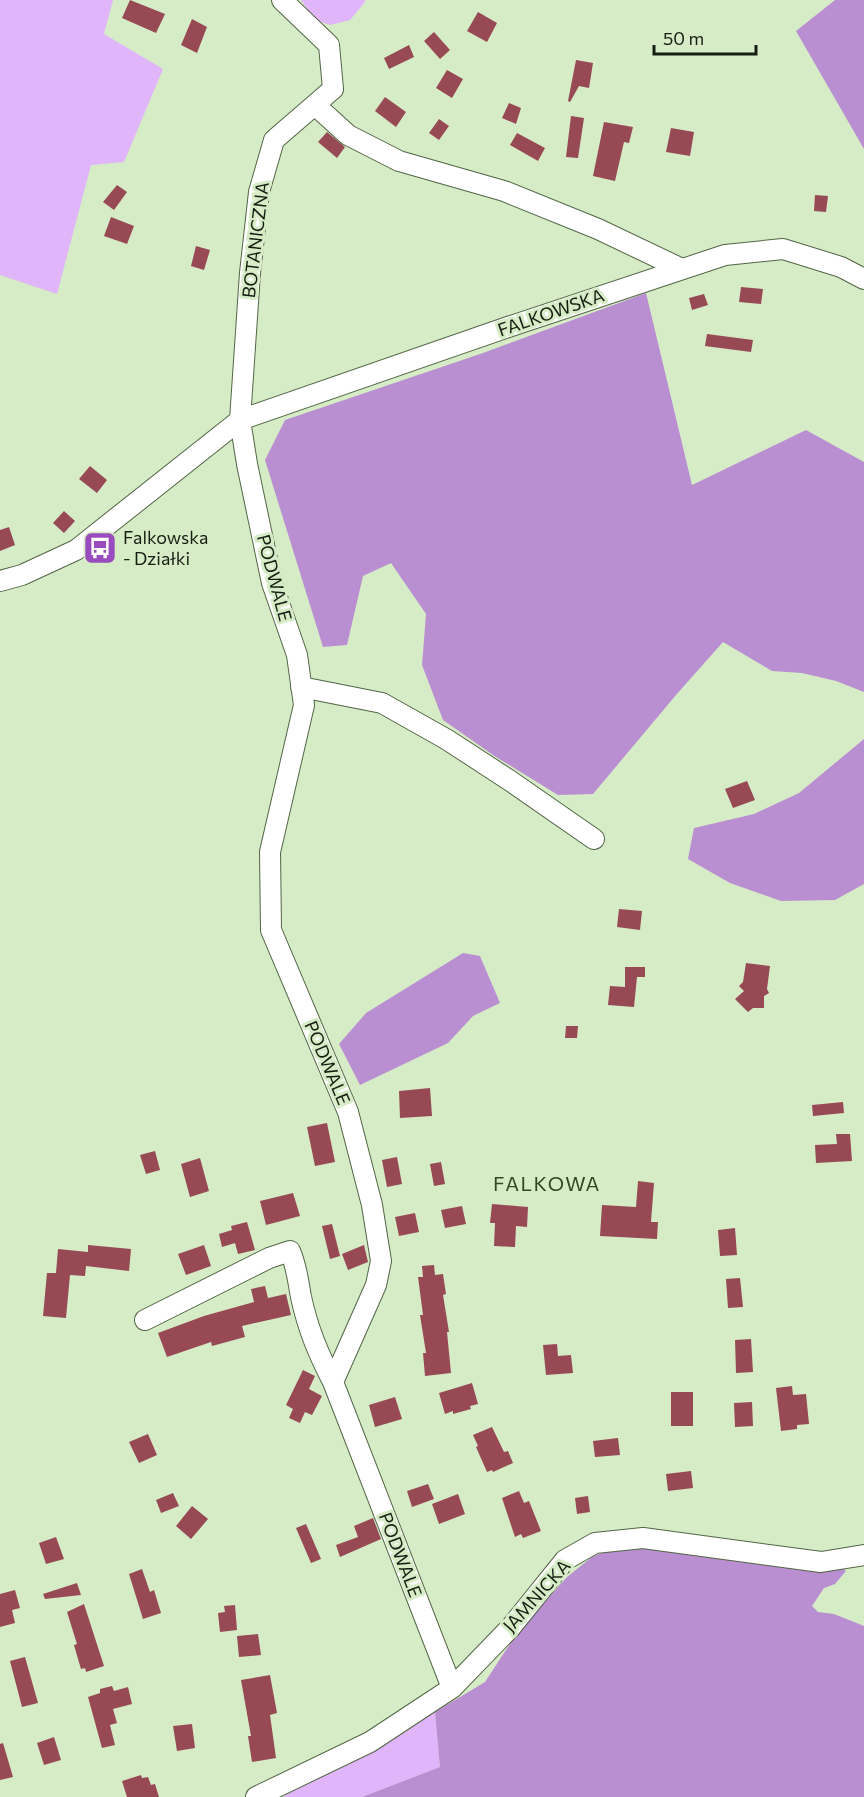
<svg xmlns="http://www.w3.org/2000/svg" width="864" height="1797" font-family="Commissioner,sans-serif">
  <style>
    .green { fill: #e0b5f9 }
    .forest { fill: #ba8fd2 }
    .building { fill: #974954 }
    .lines { fill: none; stroke-linecap: round; stroke-linejoin: round }
    .minor-casing { stroke: #526545; stroke-width: 22 }
    .minor { stroke: #fff; stroke-width: 20 }
    .labels { text-anchor: middle; stroke-width: 6; stroke-linejoin: round; paint-order: stroke }
    .street-label { font-size: 18px; fill: #161e11; stroke: #d6ecc7 }
    .poi-label { font-size: 18px; fill: #161e11; stroke: #d6ecc7; text-anchor: start }
    .neighbourhood-label { font-size: 20px; letter-spacing: 1.5px; fill: #344628; stroke: #d6ecc7 }
  </style>
  <rect width="100%" height="100%" fill="#d6ecc7"/>
  <path class="green" d="M0 0H113L104 34 163 69 124 162 91 165 57 294 0 275Z
    M301 0H365V2L350 20 330 25 315 20Z
    M435 1712 440 1767 362 1797H285L284 1795Z"/>
  <path class="forest" d="M835 0H864V149L796 31Z
    M646 293 692 485 806 430 864 462V692L836 681 802 673 772 671 723 642 676 695 593 794 558 795 496 757 443 720 422 665 426 614 391 563 363 576 347 645 323 647 265 460 285 420 483 353Z
    M864 739V884L835 900 781 901 730 883 688 859 694 828 754 814 799 793Z
    M463 953 480 956 500 1003 473 1016 448 1043 360 1085 339 1044 366 1013Z
    M655 1544 839 1565 846 1571 835 1584 824 1588 812 1606 818 1612 834 1614 864 1626V1797H362L440 1767 435 1712 485 1682 517 1633 567 1577 592 1557 615 1547Z"/>
  <path class="building" d="M130 0 165 14 156 33 122 18Z
    M478 12 497 23 487 42 467 31Z
    M192 19 207 27 197 53 181 45Z
    M434 32 450 50 440 59 424 41Z
    M409 45 414 57 389 69 384 58Z
    M576 60 593 63 589 88 579 86 570 102 568 101Z
    M447 70 463 79 452 98 436 88Z
    M385 97 406 112 396 127 375 111Z
    M509 103 521 108 516 124 502 118Z
    M571 116 584 118 578 158 566 157Z
    M439 119 449 126 439 140 429 133Z
    M604 122 633 127 629 143 624 142 615 181 593 176Z
    M671 128 694 132 690 156 666 152Z
    M327 132 345 147 337 158 318 142Z
    M517 133 545 148 538 161 510 145Z
    M117 185 127 192 114 210 103 202Z
    M815 195 828 196 826 212 814 211Z
    M111 217 134 226 127 244 104 236Z
    M196 246 210 250 204 270 191 266Z
    M741 287 763 289 761 304 739 302Z
    M704 294 708 305 692 310 689 298Z
    M707 334 753 340 751 352 705 346Z
    M90 466 107 480 97 493 79 479Z
    M64 511 75 521 64 533 53 523Z
    M9 527 15 545 0 551V530Z
    M747 781 755 800 733 808 725 789Z
    M619 909 642 911 640 930 617 927Z
    M746 963 770 966 767 989 769 993 764 996V1008H753L748 1012 735 999 744 991 739 986 743 982Z
    M625 967H645V977H637L634 1007 608 1005 610 986 625 987Z
    M566 1026H578L577 1038H565Z
    M430 1088 432 1116 400 1118 399 1091Z
    M843 1102 844 1113 813 1116 812 1105Z
    M327 1123 335 1162 315 1166 307 1127Z
    M836 1134H850L852 1161 816 1163 815 1145 837 1144Z
    M155 1151 160 1170 146 1174 140 1155Z
    M397 1157 402 1184 387 1187 382 1160Z
    M200 1158 209 1191 190 1197 181 1164Z
    M441 1162 445 1184 434 1186 430 1164Z
    M638 1181 654 1183 651 1222H658L657 1239 600 1236 602 1205 636 1207Z
    M293 1193 300 1216 266 1225 260 1201Z
    M492 1204 528 1207 527 1227 516 1226 515 1247 494 1246 495 1223H490Z
    M462 1206 466 1224 445 1228 441 1210Z
    M415 1213 419 1232 399 1236 395 1217Z
    M247 1222 255 1250 238 1254 235 1243 222 1247 219 1234 232 1230 231 1226Z
    M332 1224 340 1256 330 1259 322 1226Z
    M735 1228 737 1255 720 1256 718 1230Z
    M88 1245 131 1249 129 1271 86 1266 85 1276 70 1275 66 1318 43 1316 47 1273H56L58 1249 88 1252Z
    M204 1245 211 1266 186 1275 178 1254Z
    M364 1245 368 1262 348 1270 342 1254Z
    M434 1265 435 1275 443 1274 446 1294 443 1295 449 1332H447L451 1373 425 1376 423 1353H426L420 1315H423L418 1277H423L422 1266Z
    M740 1278 743 1307 728 1308 726 1279Z
    M265 1286 268 1298 286 1294 291 1315 242 1326 245 1337 212 1346 211 1342 167 1357 158 1333 204 1316 254 1302 251 1289Z
    M751 1339 753 1372 736 1373 735 1340Z
    M557 1344 558 1356 571 1355 573 1373 546 1375 543 1345Z
    M303 1370 315 1376 309 1389 322 1396 312 1415 305 1412 300 1423 289 1418 293 1409 286 1405Z
    M472 1383 478 1404 470 1406 471 1409 453 1414V1411L445 1414 439 1393Z
    M792 1386 793 1395 806 1394 809 1424 797 1425V1429L781 1431 776 1388Z
    M671 1392H693V1426H671Z
    M395 1397 402 1419 375 1427 369 1405Z
    M752 1402 753 1426 735 1427 734 1403Z
    M492 1427 504 1452 508 1451 513 1463 493 1472 492 1470 487 1472 476 1447 478 1446 473 1435Z
    M148 1434 157 1455 139 1463 129 1442Z
    M618 1438 620 1455 595 1457 593 1441Z
    M691 1471 693 1488 668 1491 666 1474Z
    M428 1484 434 1499 412 1507 407 1491Z
    M519 1491 524 1503 529 1501 541 1531 523 1538 521 1534 515 1537 502 1498Z
    M173 1493 179 1506 161 1513 156 1500Z
    M458 1494 465 1514 439 1524 432 1504Z
    M588 1496 590 1512 577 1514 575 1498Z
    M192 1506 208 1519 191 1539 176 1526Z
    M373 1518 381 1539 340 1557 336 1545 358 1537 354 1526Z
    M306 1524 321 1559 311 1563 296 1528Z
    M56 1537 64 1559 46 1564 39 1543Z
    M142 1569 150 1592 154 1590 161 1613 143 1619 129 1574Z
    M77 1583 81 1595 45 1599 43 1594Z
    M15 1590 20 1608 12 1610 15 1623 0 1627V1594Z
    M84 1604 104 1666 86 1672 85 1668 81 1669 78 1659 74 1645 77 1644 67 1612Z
    M235 1605 237 1630 220 1632 218 1613 225 1612 224 1606Z
    M258 1634 261 1655 239 1657 237 1636Z
    M25 1657 38 1703 22 1707 10 1661Z
    M270 1675 277 1713 270 1715 276 1758 252 1762 248 1736H251L241 1680Z
    M112 1686 114 1691 128 1687 132 1704 113 1709 117 1723 110 1725 115 1745 102 1748 88 1697 100 1693V1689Z
    M192 1724 195 1748 177 1751 173 1726Z
    M54 1737 61 1760 44 1765 37 1743Z
    M3 1743 13 1777 0 1780V1744Z
    M141 1775 142 1778 148 1777 151 1785 155 1784 159 1797H127L122 1781Z"/>
  <g class="lines">
    <defs>
      <path id="minor" d="M282 0 329 45 333 89 274 140 259 192 250 273 240 420 247 464 272 583 297 655 304 705 270 852 271 930 348 1112 372 1205 381 1261 376 1285 333 1382 452 1688
        M315 105 348 135 399 161 504 191 598 229 682 269
        M0 581 22 575 76 550 240 420 508 327 725 255 783 249 841 267 864 279
        M301 687 382 703 446 739 509 780 594 839
        M145 1320 269 1258 290 1251C297 1267 298 1281 301 1297 308 1329 318 1353 333 1382
        M256 1797 370 1742 452 1688 511 1627 565 1560 595 1543 643 1538 821 1562 864 1555"/>
    </defs>
    <use href="#minor" class="minor-casing"/>
    <use href="#minor" class="minor"/>
  </g>
  <defs>
    <symbol id="bus-square" viewBox="-11 -11 22 22"><rect x="-9" y="-9" width="18" height="18" rx="4" fill="#984cbd" stroke="#d6ecc7"/><path d="M-5-6H5V4H4V6H2V4H-2V6H-4V4H-5ZM-3.5-4V0h7V-4ZM-3.5 1.2v1.5H-2V1.2ZM2 1.2v1.5H3.5V1.2Z" fill="#fff"/></symbol>
  </defs>
  <g fill-rule="evenodd">
    <use href="#bus-square" x="81" y="529" width="38" height="38"/>
  </g>
  <g class="labels">
    <g class="street-label">
      <text transform="translate(256 240) rotate(-83)" y="6">BOTANICZNA</text>
      <text transform="translate(551 313) rotate(-19)" y="6">FALKOWSKA</text>
      <text transform="translate(274 578) rotate(75)" y="6">PODWALE</text>
      <text transform="translate(327 1063) rotate(67)" y="6">PODWALE</text>
      <text transform="translate(400 1555) rotate(69)" y="6">PODWALE</text>
      <text transform="translate(537 1596) rotate(-48)" y="6">JAMNICKA</text>
    </g>
    <g class="poi-label">
      <text x="123" y="544">Falkowska<tspan x="123" dy="21">- Działki</tspan></text>
    </g>
    <g class="neighbourhood-label">
      <text x="547" y="1191">FALKOWA</text>
    </g>
  </g>
  <path d="M654 45v9h102v-9" fill="none" stroke="#161e11" stroke-width="3"/>
  <text x="663" y="45" font-size="18" fill="#161e11" stroke="#d6ecc7" stroke-width="4.5" paint-order="stroke">50 m</text>
</svg>
